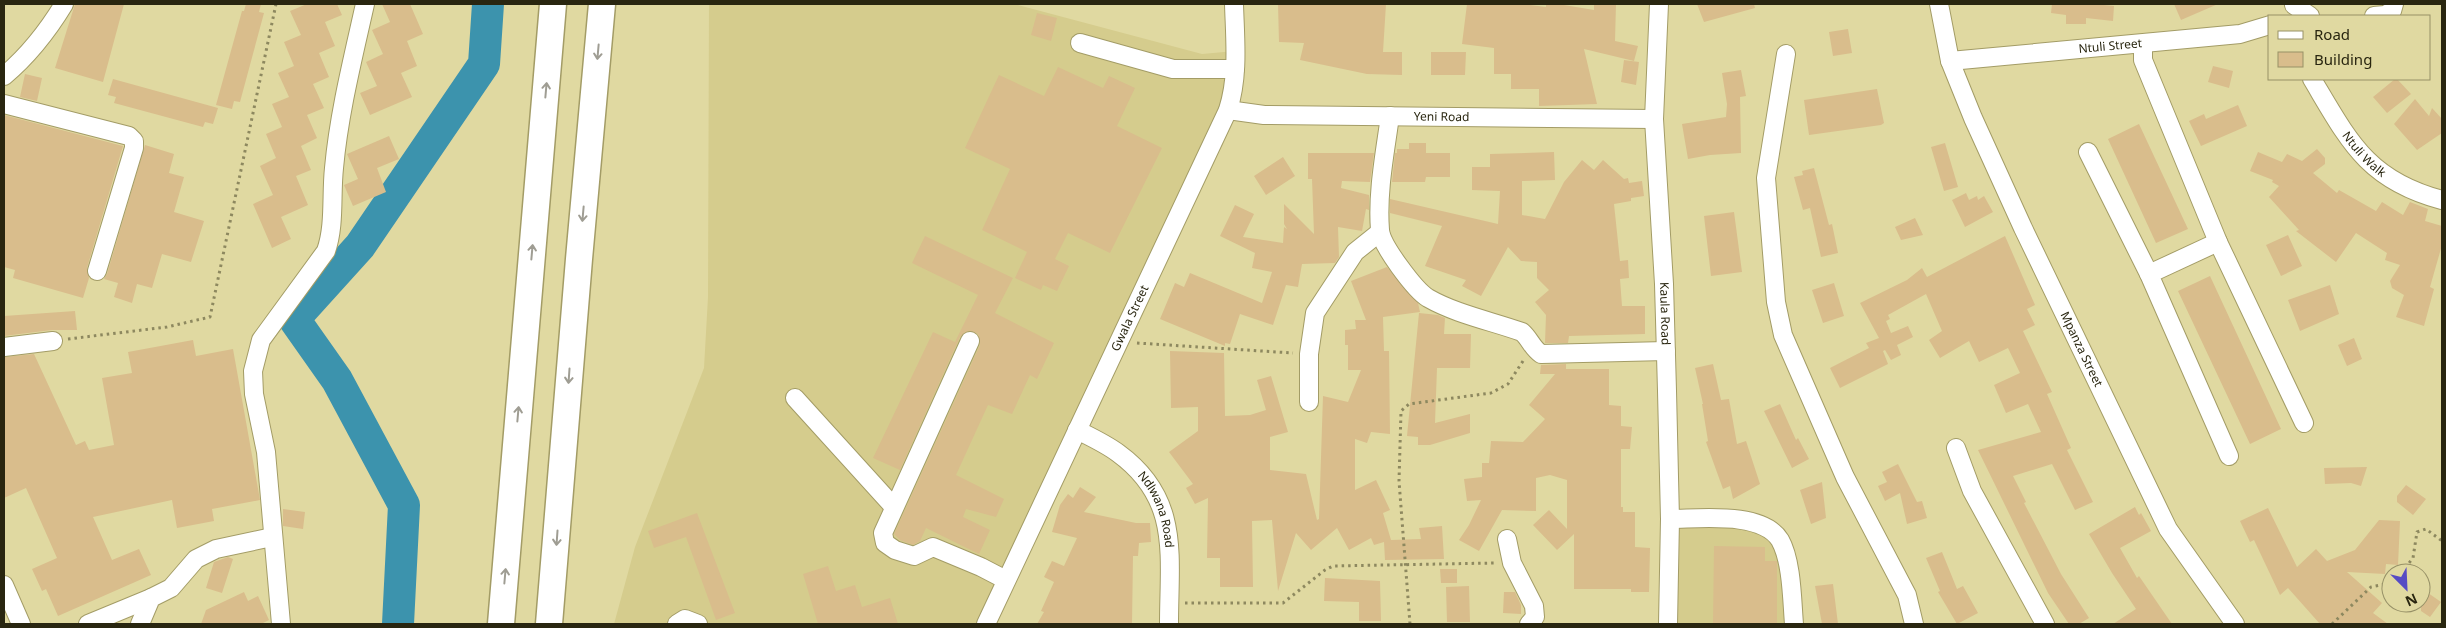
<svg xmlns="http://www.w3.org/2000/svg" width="2446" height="628" font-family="'Noto Sans',sans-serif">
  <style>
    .built { fill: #d5cc8d }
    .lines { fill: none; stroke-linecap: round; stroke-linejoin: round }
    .river { stroke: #3c93ad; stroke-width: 32 }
    .building { fill: #d9bd8c }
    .minor-casing { stroke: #a39c66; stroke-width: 20 }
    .highway-casing { stroke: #a39c66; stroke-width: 29 }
    .path { stroke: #8d885f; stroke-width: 3; stroke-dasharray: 2.5 4; stroke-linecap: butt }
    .minor { stroke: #fff; stroke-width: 18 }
    .highway { stroke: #fff; stroke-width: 26 }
    .oneway { stroke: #9f9d93 }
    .labels { text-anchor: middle; stroke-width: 5; stroke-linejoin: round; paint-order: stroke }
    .street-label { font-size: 12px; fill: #292610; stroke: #e0d9a1 }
  </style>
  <rect width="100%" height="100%" fill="#e0d9a1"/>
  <path class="built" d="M709 4H1014L1202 54 1235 51 1233 91 985 624H614L635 547 704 368 708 297Z
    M1668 519 1731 520 1772 533 1793 624H1667Z"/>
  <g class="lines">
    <path class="river" d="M398 624 404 505 337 380 294 319 360 246 484 64 488 4"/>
  </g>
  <path class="building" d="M75 4H124L103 82 55 68Z
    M246 4H261L259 12 264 13 240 102 234 101 232 109 216 105 242 11H244Z
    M307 4H337L342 15 325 22 335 46 319 53 329 77 313 84 324 108 307 115 317 138 301 146 311 170 296 176 308 205 281 217 291 239 272 248 253 204 273 195 260 166 276 158 266 134 282 127 272 104 289 97 278 73 294 66 284 42 301 35 290 11Z
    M382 4H410L423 34 407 41 417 66 401 73 412 97 370 115 360 93 377 86 366 62 383 54 372 30 390 22Z
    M1278 4H1386L1383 52H1402V75L1367 74 1300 60 1304 43 1279 42Z
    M1467 4H1522L1546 7V4H1558L1594 10V4H1616L1615 41 1638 46 1634 61 1584 49 1597 104 1539 106V89H1511V74H1494V48L1462 44Z
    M1697 4H1754L1755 8 1704 22Z
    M2052 4H2094L2114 6 2113 21 2086 18V24H2066V15L2051 13Z
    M2174 4H2218L2181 20Z
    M1037 13 1057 18 1051 41 1031 35Z
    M1848 29 1852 53 1833 56 1829 32Z
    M1431 52H1466L1465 75H1431Z
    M1624 60 1639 62 1636 85 1621 82Z
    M2213 66 2233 71 2229 88 2208 82Z
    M1058 67 1103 88 1109 76 1135 88 1117 126 1162 148 1110 253 1068 233 1055 259 1069 266 1057 291 1043 285 1041 290 1015 278 1027 252 982 230 1010 169 965 148 999 75 1044 96Z
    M1741 70 1746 96 1740 97 1741 153 1710 155 1688 159 1682 124 1726 117 1727 104 1722 73Z
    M25 74 42 78 37 101 20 97Z
    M113 79 218 108 213 124 205 122 203 127 114 103 116 97 108 95Z
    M2395 79H2397L2411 94 2387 113 2373 97Z
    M1877 89 1884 123 1881 125 1809 135 1804 100Z
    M2415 99 2429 116 2432 108 2442 119V133L2417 150 2394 124Z
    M2238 105 2247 126 2201 146 2189 121 2204 114 2206 119Z
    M4 115 123 146 87 268 89 278 83 298 13 278 15 270 4 267Z
    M2139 124 2188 229 2156 243 2108 139Z
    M389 136 399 159 377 168 386 192 353 206 344 185 358 179 347 154Z
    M1409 143H1426V153H1450V177H1426L1425 182H1392L1395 153H1397V149H1409Z
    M1945 143 1958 187 1944 191 1931 147Z
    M145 145 174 154 169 173 184 177 174 212 204 221 191 262 162 254 152 288 137 284 132 303 114 297 118 283 104 279 107 274Z
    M2317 149 2325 158V164L2313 173 2337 193 2339 190 2376 211 2382 202 2403 215 2410 202 2428 209 2425 221 2442 226V245L2430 287 2434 289 2424 326 2396 317 2404 295 2392 288 2390 281 2400 265 2385 260 2387 253 2356 233 2336 262 2296 231 2299 230 2269 197 2279 186 2272 182 2273 180 2250 171 2258 152 2282 162 2287 154 2302 161Z
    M1554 152 1555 180 1522 181V215L1545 219 1564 182 1582 160 1594 170 1603 160 1624 179 1628 178 1629 183 1642 181 1644 196 1631 198V201L1614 204 1620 261 1628 260 1629 278 1620 279 1622 306H1645V334L1569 336 1568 343H1545L1546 315 1535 302 1549 290 1537 278V262L1521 261 1508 247 1481 296 1462 286 1466 280 1425 266 1442 226 1390 213V199L1498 224 1500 191 1472 190V167H1490V154Z
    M1308 153H1374L1370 182 1342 181 1341 188 1369 195V210L1366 209 1362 231 1338 227 1339 257 1335 263 1302 264 1298 287 1286 285 1273 325 1240 314 1230 344 1225 343V346L1160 319 1175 283 1184 287 1190 273 1262 303 1272 272 1252 268 1255 253 1220 236 1235 205 1254 214 1243 237 1283 243 1284 227 1287 229 1284 224V204L1314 234 1312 179H1308Z
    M1283 157 1295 176 1266 195 1254 176Z
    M1814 168 1829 225 1832 224 1838 253 1821 257 1810 208 1803 210 1794 177 1803 175 1802 171Z
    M1966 193 1969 200 1977 196 1978 200 1984 196 1993 212 1965 227 1952 200Z
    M1734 212 1742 272 1711 276 1704 216Z
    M1915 218 1923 235 1901 240 1895 227Z
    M2288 235 2302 266 2281 276 2266 245Z
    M925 236 1013 278 995 313 1054 343 1037 379 1030 375 1012 414 988 405 956 475 1004 499 996 517 966 509 963 517 990 530 979 554 926 528 920 541 913 545 900 540 894 534 980 345 978 334 968 331 960 337 900 470 873 458 933 332 955 342 978 295 912 263Z
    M2005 236 2035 305 2027 309 2035 325 2023 331 2052 392 2047 394 2071 448 2067 450 2093 502 2075 510 2052 464 2013 476 2026 502 2024 503 2061 574 2089 618 2079 624H2069L2048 593 1978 450 2041 432 2028 404 2006 413 1994 385 2020 373 2008 348 1979 362 1969 341 1940 358 1929 340 1942 331 1926 294 1888 315 1890 319 1886 321 1891 333 1908 326 1913 337 1897 345 1901 355 1891 360 1885 350 1883 351 1888 364 1840 388 1830 368 1869 348 1866 343 1879 338 1860 303 1907 280 1922 268 1927 277Z
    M1387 267 1418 303 1420 312 1383 317 1384 351H1389L1390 434 1371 432 1367 443 1355 439V490L1376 480 1390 510 1383 513 1391 540 1421 539 1419 528 1442 526 1444 559 1385 560 1384 542 1374 545 1371 538 1349 550 1337 528 1311 550 1296 533 1278 591 1272 520 1252 521 1253 587H1220V558H1207L1208 498 1195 504 1186 488 1193 484 1169 452 1198 431V407L1171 408 1170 351 1224 353 1225 416 1250 415 1266 410 1257 380 1271 376 1288 432 1270 437V470L1306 474 1317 520 1319 519 1323 396 1348 402 1361 370H1348V345H1345V330L1356 329 1355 320H1366L1351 281Z
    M2210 276 2281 429 2250 444 2178 291Z
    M1834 283 1844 316 1823 323 1812 290Z
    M2330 285 2339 314 2300 331 2288 300Z
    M75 311 77 330H52L4 336V316Z
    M1419 313 1438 315 1445 318 1444 334H1471L1470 368H1437L1435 423 1470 414V433L1430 445H1418V437L1407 436Z
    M2354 338 2362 359 2347 366 2338 345Z
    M193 340 196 356 233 349 260 500 212 509 214 521 177 528 172 500 93 517 112 560 139 549 151 575 58 616 46 589 42 591 32 569 57 558 26 488 4 498V357L34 354 76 445 85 441 89 450 114 445 102 378 132 373 128 352Z
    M1566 364V369H1609V405L1621 406V426L1632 427 1630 449H1621V507H1623V512H1635V547L1650 548 1649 592H1631V589H1574V534L1557 550 1533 525 1549 510 1567 529V480L1550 475 1536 478V511L1502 510 1479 551 1459 540 1469 525 1481 500 1467 501 1464 479 1482 477V463H1489L1491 441 1523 442 1545 419 1529 405 1555 374H1540L1541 365Z
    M1713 364 1721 400 1729 399 1737 444 1746 441 1760 484 1733 499 1730 486 1723 489 1706 442 1708 441 1702 404H1703L1695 368Z
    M1780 404 1796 440 1798 438 1809 459 1792 468 1764 411Z
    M1898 464 1917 502 1922 501 1927 518 1907 524 1900 493 1885 501 1878 486 1887 482 1882 472Z
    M2367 467 2361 486 2351 483 2325 484 2324 468Z
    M1822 482 1826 518 1811 524 1800 490Z
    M2406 485 2426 499 2413 515 2397 502V496Z
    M1080 487 1096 497 1084 512 1136 523H1150L1151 542 1139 543 1138 556H1133L1132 624H1037L1044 612 1041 611 1054 582 1044 577 1052 561 1064 566 1077 538 1052 532 1060 505 1068 494 1073 498Z
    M2135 507 2139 515 2141 513 2151 531 2120 548 2137 578 2139 576 2172 624H2113L2136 609 2112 573 2089 534Z
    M2268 508 2297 567 2316 549 2327 561 2355 550 2379 520 2400 521 2398 565 2386 564 2385 574 2347 572 2382 603 2373 613 2388 624H2320L2288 588 2280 595 2254 540 2250 542 2240 521Z
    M283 509 305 512 303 529 283 526Z
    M697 513 735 613 716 620 686 537 654 548 648 531Z
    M1714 546 1765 547V561H1777V624H1713Z
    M1942 552 1957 589 1963 586 1978 613 1957 624 1938 592 1940 591 1926 558Z
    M228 557 233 559 222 593 206 588 214 562Z
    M828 566 836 591 855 585 862 607 890 598 898 624H818L803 574Z
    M1440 569H1457V583H1441Z
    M1325 578 1380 581 1381 621H1359V602L1324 601Z
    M1833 584 1838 624H1822L1815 586Z
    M1469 586 1470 622H1447L1446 587Z
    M2421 588 2441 602 2430 617 2421 611Z
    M244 592 248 601 258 596 269 620 261 624H201L206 610Z
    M1504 592H1515L1521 605V614L1503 613Z"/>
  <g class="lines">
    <defs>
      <g id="minor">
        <path id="s1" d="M1659 4 1654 119 1664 284 1667 391 1670 519 1668 624"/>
        <path id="s2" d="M1939 4 1950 61 1973 118 2023 228 2168 529 2235 624"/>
        <path d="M2294 5 2310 16"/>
        <path d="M2374 16 2385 15 2392 11 2394 4"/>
        <path d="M1080 43 1173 69H1235"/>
        <path d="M2143 44V60L2218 242 2304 423"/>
        <path d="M1786 54 1766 178 1776 302 1783 335 1845 477 1907 595 1914 624"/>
        <path id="s3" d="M1950 61 2240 34 2270 25"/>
        <path d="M4 76C29 55 47 32 64 4"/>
        <path id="s4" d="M2312 79C2349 141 2367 180 2442 200"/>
        <path d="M4 104 129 136 134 141V148L97 271"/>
        <path id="s5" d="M1228 110 1264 115 1654 119"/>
        <path d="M1390 116C1385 153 1377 192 1380 230 1381 245 1415 290 1428 298 1456 314 1491 321 1522 332 1530 339 1532 348 1541 354L1666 351"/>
        <path d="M2088 152 2149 274"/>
        <path d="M2218 242 2149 274 2229 456"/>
        <path d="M970 341 883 533 885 543 895 550 914 556 933 547 981 567 1006 580"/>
        <path d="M4 347 53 341"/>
        <path d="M795 398 893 506"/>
        <path d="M1309 402V354L1315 313 1355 252 1380 232"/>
        <path id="s6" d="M1077 430C1091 437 1106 444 1118 453 1181 499 1169 555 1169 624"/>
        <path d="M1956 448 1972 491 2045 624"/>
        <path d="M1670 519C1700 519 1762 511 1780 540 1792 561 1792 601 1794 624"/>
        <path d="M1507 539 1512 563 1534 606 1535 617 1529 624"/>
        <path d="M4 585 21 624"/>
        <path d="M88 624 151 598"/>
        <path d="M140 624 151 598 171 588 196 559 216 549 272 537"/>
        <path d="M281 624 266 452 254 394 253 371 261 340 326 251C335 225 331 196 334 168 339 113 353 58 365 4"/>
        <path d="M677 624 685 619 698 624"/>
        <path id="s7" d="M986 624 1228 110C1239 75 1235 39 1234 4"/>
      </g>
      <path id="highway" d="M501 624 553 4
        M549 624 579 259 602 4"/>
    </defs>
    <use href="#minor" class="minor-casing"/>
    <use href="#highway" class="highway-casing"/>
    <path class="path" d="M68 339 167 327 210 317 276 4
      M1137 343 1293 353
      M2401 573 2413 558 2417 532 2426 529 2442 541
      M1185 603H1283L1325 570 1333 566 1494 563
      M1410 624 1399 481 1401 411 1409 404 1491 393 1508 384 1523 361
      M2332 624 2371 587 2391 583"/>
    <use href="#minor" class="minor"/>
    <use href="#highway" class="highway"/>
  </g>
  <defs><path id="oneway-shaft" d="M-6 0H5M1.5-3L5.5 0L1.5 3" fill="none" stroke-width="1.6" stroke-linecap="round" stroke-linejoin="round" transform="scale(1.25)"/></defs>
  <g class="oneway">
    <use href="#oneway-shaft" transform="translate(598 52) rotate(95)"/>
    <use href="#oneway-shaft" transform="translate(546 90) rotate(-85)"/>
    <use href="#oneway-shaft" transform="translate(583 214) rotate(95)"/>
    <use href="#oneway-shaft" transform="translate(532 252) rotate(-85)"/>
    <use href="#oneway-shaft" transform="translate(569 376) rotate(94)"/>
    <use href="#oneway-shaft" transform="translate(518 414) rotate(-85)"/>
    <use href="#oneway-shaft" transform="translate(557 538) rotate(94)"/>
    <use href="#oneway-shaft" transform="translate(505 576) rotate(-85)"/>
  </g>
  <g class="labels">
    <g class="street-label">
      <text dy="4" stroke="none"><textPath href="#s3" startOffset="161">Ntuli Street</textPath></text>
      <text dy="4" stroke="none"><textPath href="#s5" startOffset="214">Yeni Road</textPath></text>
      <text dy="4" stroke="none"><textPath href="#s4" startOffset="92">Ntuli Walk</textPath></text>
      <text dy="4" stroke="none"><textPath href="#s1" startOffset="310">Kaula Road</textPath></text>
      <text dy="4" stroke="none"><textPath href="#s7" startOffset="338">Gwala Street</textPath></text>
      <text dy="4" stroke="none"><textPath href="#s2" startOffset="375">Mpanza Street</textPath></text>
      <text dy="4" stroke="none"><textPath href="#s6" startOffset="118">Ndlwana Road</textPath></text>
    </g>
  </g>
  <rect width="2446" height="628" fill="none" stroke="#292610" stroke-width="10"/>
  <rect x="2268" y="15" width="162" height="65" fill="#e0d9a1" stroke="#979167"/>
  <rect x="2278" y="31" width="25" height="8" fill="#ffffff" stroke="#979167"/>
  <text x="2314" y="40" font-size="15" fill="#292610">Road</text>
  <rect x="2278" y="52" width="25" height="15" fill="#d9bd8c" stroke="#979167"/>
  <text x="2314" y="65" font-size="15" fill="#292610">Building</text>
  <g transform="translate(2406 588) rotate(156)"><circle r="24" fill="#e0d9a1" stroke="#979167"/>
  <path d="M0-4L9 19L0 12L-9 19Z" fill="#564cc4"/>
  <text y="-8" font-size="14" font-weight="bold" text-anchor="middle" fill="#292610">N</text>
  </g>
</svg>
